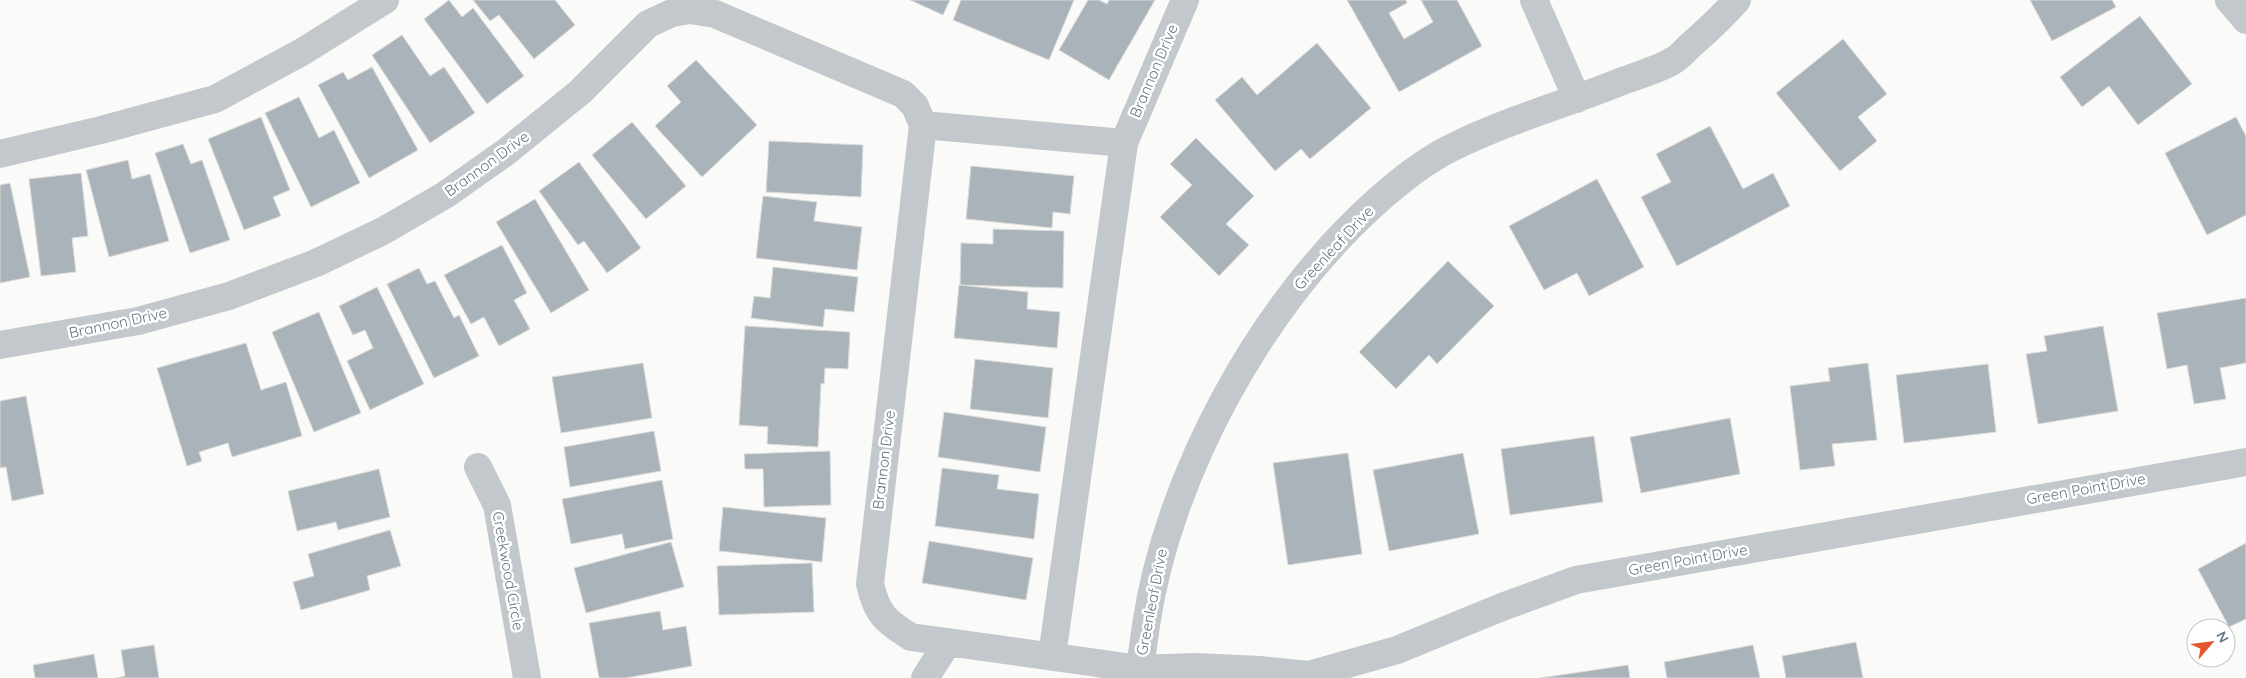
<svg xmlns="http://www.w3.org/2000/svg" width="2246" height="678" font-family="Quicksand,sans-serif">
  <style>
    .building { fill: #aab3b9; stroke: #dcdcda }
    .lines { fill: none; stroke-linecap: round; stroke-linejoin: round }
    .minor { stroke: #c3c8cc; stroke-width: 28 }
    .labels { text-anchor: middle; stroke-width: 5; stroke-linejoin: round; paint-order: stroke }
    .street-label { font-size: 15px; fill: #657683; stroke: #fff }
  </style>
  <rect width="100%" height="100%" fill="#fafaf8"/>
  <path class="building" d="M449 0 462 17 473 8 524 76 487 104 424 19Z
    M473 0H555L575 25 534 59 499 15 490 21Z
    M910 0H950L943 15Z
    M961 0H1074L1049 60 953 20Z
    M1088 0H1099L1107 4 1109 0H1155L1109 80 1059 50Z
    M1347 0H1406L1407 3 1389 13 1404 39 1433 22 1421 0H1457L1482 46 1399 92Z
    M2030 0H2112L2116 7 2052 41Z
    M2140 16 2192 84 2138 125 2109 86 2082 107 2060 77Z
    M402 35 430 76 444 67 475 113 430 143 372 55Z
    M1843 39 1887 94 1858 117 1877 141 1840 171 1776 93Z
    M1317 43 1371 108 1310 159 1301 149 1275 171 1215 100 1242 77 1257 95Z
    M696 60 757 125 702 177 655 126 681 102 667 86Z
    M372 67 418 150 369 178 318 85 343 72 348 80Z
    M299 97 319 138 334 130 360 183 311 207 265 113Z
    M261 117 290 190 273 197 281 216 244 230 208 139Z
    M2236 117 2246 136V215L2207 235 2165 153Z
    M632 122 686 186 646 219 592 155Z
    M1710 126 1743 189 1773 173 1790 206 1677 266 1641 197 1671 182 1656 154Z
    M1196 138 1254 196 1226 224 1249 245 1219 276 1160 217 1192 185 1170 164Z
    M769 141 863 145 861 197 766 192Z
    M183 144 191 164 202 160 230 240 190 253 155 153Z
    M128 160 132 179 150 174 169 241 109 257 86 170Z
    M579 162 641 248 607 273 584 241 578 245 539 191Z
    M971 166 1074 176 1070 214 1053 212 1052 228 966 219Z
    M81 173 88 236 72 238 76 272 41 276 29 179Z
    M1597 179 1644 267 1589 296 1577 273 1544 290 1509 226Z
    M10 183 30 277 0 283V185Z
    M763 196 817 202 814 221 862 227 857 270 756 258Z
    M535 199 589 290 551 313 496 222Z
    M993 229 1064 231 1063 288 960 285 961 243 993 244Z
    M502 245 527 293 514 300 530 329 499 346 484 317 471 324 444 275Z
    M1448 261 1494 306 1437 364 1429 355 1396 389 1359 352Z
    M773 267 858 277 854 312 825 309 823 327 751 318 754 296 770 298Z
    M419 268 427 284 435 281 454 318 459 315 479 356 434 378 387 284Z
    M959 285 1028 292 1027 309 1060 312 1057 348 954 338Z
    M377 287 424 384 370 410 347 361 373 348 365 330 353 335 339 306Z
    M2246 298V363L2220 368 2226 399 2194 404 2187 365 2167 369 2157 313Z
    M319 312 361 413 314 432 272 332Z
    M745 326 850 332 848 369 825 368 824 384 821 383 818 447 767 444 768 427 739 425Z
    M2103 326 2118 411 2038 424 2026 354 2047 351 2044 336Z
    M246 343 261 390 286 382 302 436 232 457 228 443 199 452 202 461 187 466 157 368Z
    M975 359 1053 368 1048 418 970 409Z
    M643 363 652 418 561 433 552 377Z
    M1868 363 1877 440 1832 444 1835 466 1800 470 1790 386 1830 381 1828 368Z
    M1988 364 1996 432 1904 443 1896 375Z
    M26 396 44 494 12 501 6 467 0 468V401Z
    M944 412 1046 427 1040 472 938 457Z
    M1730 418 1740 474 1641 493 1630 437Z
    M654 431 661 471 570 487 564 447Z
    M1594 436 1603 502 1510 515 1501 449Z
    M830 451 831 505 764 507 763 469H745L744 454Z
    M1348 453 1362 554 1288 565 1273 463Z
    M1463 453 1479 534 1389 551 1373 470Z
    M942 468 999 475 997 489 1039 494 1034 539 935 526Z
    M379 469 390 517 338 530 336 522 297 531 288 491Z
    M662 480 673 539 625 549 622 534 571 544 562 499Z
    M723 507 826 518 822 562 719 551Z
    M390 530 401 566 367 576 370 590 301 610 293 582 314 576 308 554Z
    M929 541 1033 558 1026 600 922 583Z
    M671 542 684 587 586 613 574 568Z
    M2246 543V619L2229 627 2198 569Z
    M812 563 814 612 719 615 717 566Z
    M660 611 663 630 686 626 692 666 626 678H599L589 623Z
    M1856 642 1863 678H1786L1782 656Z
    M154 645 159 678H116L125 676 121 650Z
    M1753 645 1760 678H1667L1664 662Z
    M94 654 98 678H35L33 665Z
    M1628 665 1630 678H1540Z"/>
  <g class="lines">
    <path class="minor" d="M1534 0 1577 99
      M2229 0 2246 20
      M923 125 870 584C877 614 885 621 911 637L1140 669 1195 667 1260 670 1309 675 1397 650 1502 607 1576 580 2246 462
      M0 154 101 130 215 99 302 52 385 0
      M0 345 138 321 229 296 316 263 383 231 445 195 506 152 580 92 648 24 672 13 690 10 715 14 903 94 915 106 923 125 1124 143
      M478 467 497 505 527 678
      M1052 656 1124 143 1185 0
      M925 678 948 642
      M1140 678C1140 660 1144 643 1146 625 1168 475 1262 304 1375 203 1397 183 1422 163 1449 149 1504 121 1563 105 1620 82 1637 75 1659 70 1674 60 1681 56 1686 49 1692 44 1708 30 1723 16 1737 0"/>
  </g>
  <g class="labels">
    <g class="street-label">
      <text transform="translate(1154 71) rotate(-67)" y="5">Brannon Drive</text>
      <text transform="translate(487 164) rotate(-36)" y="5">Brannon Drive</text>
      <text transform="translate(1334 248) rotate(-47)" y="5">Greenleaf Drive</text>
      <text transform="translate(118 323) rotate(-12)" y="5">Brannon Drive</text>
      <text transform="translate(884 460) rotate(-83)" y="5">Brannon Drive</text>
      <text transform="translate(2086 489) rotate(-10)" y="5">Green Point Drive</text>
      <text transform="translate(1688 560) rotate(-10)" y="5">Green Point Drive</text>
      <text transform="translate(508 571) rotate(80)" y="5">Creekwood Circle</text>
      <text transform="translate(1152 602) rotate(-79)" y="5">Greenleaf Drive</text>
    </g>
  </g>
  <g transform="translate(2211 643) rotate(62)"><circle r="24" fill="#ffffff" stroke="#c1c8cd"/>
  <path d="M0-4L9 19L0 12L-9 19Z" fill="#e4572e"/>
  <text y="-8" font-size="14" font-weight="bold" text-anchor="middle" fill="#657683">N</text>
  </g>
</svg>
